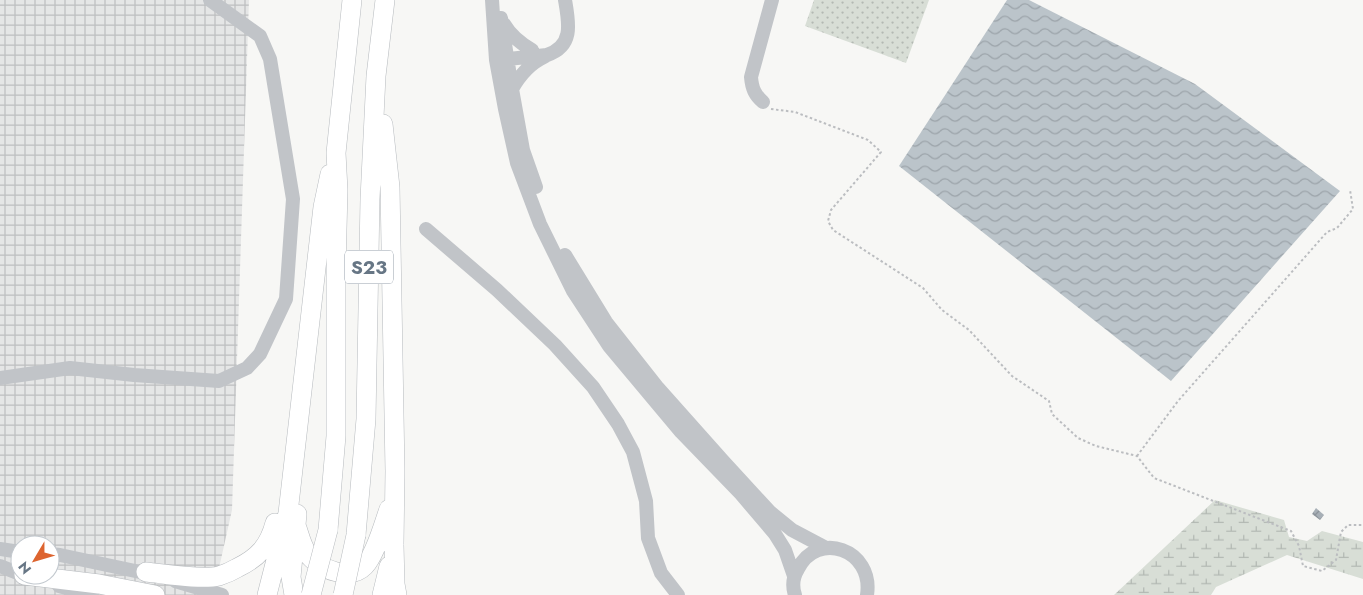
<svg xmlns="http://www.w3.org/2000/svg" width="1363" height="595" font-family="Jost,sans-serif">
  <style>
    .industrial { fill: url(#industrial-grid); fill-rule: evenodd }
    .wetland { fill: url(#wetland-marsh) }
    .park { fill: url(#park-dots) }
    .water { fill: url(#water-waves) }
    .building { fill: url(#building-cross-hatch) }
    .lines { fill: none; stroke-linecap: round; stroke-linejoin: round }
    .major-casing { stroke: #b6babe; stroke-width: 20 }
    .path { stroke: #bbbdc0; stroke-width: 2; stroke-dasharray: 2.5 2.5; stroke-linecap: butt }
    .minor { stroke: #c1c4c8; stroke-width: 14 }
    .major { stroke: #fff; stroke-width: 19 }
    .major-bridge-casing { stroke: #b6babe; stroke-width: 20; stroke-linecap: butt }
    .major-bridge { stroke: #fff; stroke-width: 19 }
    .labels { text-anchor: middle; stroke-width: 5; stroke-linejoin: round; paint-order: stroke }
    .shield { fill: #fff; stroke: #959faa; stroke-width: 1 }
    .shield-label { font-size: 19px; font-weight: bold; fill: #677685 }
  </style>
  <defs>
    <pattern id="industrial-grid" width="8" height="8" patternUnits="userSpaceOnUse" patternTransform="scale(1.25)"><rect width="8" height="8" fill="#e5e6e6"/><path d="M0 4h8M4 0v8" fill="none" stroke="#bdbfc0"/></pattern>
    <pattern id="wetland-marsh" width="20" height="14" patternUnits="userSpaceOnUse" patternTransform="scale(1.25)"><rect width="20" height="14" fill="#d8ded6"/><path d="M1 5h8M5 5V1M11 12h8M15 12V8" fill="none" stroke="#b3b9b3"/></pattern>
    <pattern id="park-dots" width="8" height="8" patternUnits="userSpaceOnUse" patternTransform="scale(1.25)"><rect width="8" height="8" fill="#d8ded6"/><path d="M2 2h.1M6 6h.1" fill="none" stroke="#b3b9b3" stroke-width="1.8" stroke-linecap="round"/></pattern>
    <pattern id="water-waves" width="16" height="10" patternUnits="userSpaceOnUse" patternTransform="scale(1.25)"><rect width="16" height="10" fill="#bbc4ca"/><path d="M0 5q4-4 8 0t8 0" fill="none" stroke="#9ca4aa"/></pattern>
    <pattern id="building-cross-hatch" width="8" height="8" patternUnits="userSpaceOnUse" patternTransform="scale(1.25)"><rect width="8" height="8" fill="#a7afb6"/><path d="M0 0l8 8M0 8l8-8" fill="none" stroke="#8c939a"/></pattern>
  </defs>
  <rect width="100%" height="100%" fill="#f7f7f5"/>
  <path class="industrial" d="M0 0H249L232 510 213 595H0ZM20 545H50V575H20Z"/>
  <path class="wetland" d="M1215 500 1284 520 1289 537 1307 541 1322 531 1363 542V579L1287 555 1216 587 1211 595H1114Z"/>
  <path class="park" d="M814 0H929L906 63 805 26Z"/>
  <path class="water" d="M1007 0H1029L1195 84 1340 191 1171 381 899 166Z"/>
  <path class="building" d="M1316 508 1324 515 1320 520 1312 514Z"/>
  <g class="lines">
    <defs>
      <path id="major" d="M383 124 390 187 395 471 394 545 395 584 397 595
        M297 528C300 537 302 546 307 553 319 570 353 583 367 563 377 549 383 526 389 509
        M328 530 336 436V269L338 190 336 153 352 0
        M356 535 366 419 370 199 376 76 385 0
        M146 572C166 574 201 580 219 576 225 574 232 571 237 568 258 558 269 546 275 523
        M24 575 99 584 155 595
        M267 595 288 513 323 207 330 174
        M294 595 291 577 297 514
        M382 595 389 566"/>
    </defs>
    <use href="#major" class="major-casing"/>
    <path class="path" d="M771 109 795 112 868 140 881 152 831 210 828 221 833 230 923 288 942 310 969 330 1012 376 1049 401 1052 414 1078 438 1096 446 1137 456 1154 478 1291 531 1299 546 1303 566 1322 571 1336 560 1341 532 1348 525H1363
      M1137 456 1178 401 1327 232 1337 228 1353 209 1350 190"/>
    <path class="minor" d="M492 0 496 60 505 109 517 163 540 224 573 291 609 346 681 432 741 494 775 534 785 550 794 576
      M501 18 512 89 523 150 536 187
      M504 24C511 36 520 43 532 50
      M499 60 547 55C574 46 569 23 565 0
      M512 89C520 75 529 64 544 57
      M763 102C755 95 752 89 751 77L772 0
      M426 229 497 290 555 345 593 387 618 424 633 452 646 501 648 538 661 573 678 595
      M565 255 606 322 658 388 723 461 770 512 792 530 826 548
      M0 378 70 368 134 375 219 381 247 368 260 354 286 299 293 199 270 59 260 36 210 0
      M0 549 20 552
      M50 554 60 555 154 575
      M0 566 20 574
      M175 581 222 595
      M59 586 92 595
      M795 595C792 586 793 577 798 569 817 530 874 549 867 595"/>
    <use href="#major" class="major"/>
    <defs>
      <path id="major-bridge" d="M311 595 328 530
        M343 595 356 535"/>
    </defs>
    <use href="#major-bridge" class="major-bridge-casing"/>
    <use href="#major-bridge" class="major-bridge"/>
  </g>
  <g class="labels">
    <rect class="shield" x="345" y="250.5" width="48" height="33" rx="4"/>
    <g class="shield-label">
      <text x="369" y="274">S23</text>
    </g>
  </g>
  <g transform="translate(35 560) rotate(232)"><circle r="24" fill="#ffffff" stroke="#c2c8ce"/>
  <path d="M0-4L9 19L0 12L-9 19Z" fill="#dd642f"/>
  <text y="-8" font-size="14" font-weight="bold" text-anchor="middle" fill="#677685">N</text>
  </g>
</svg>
